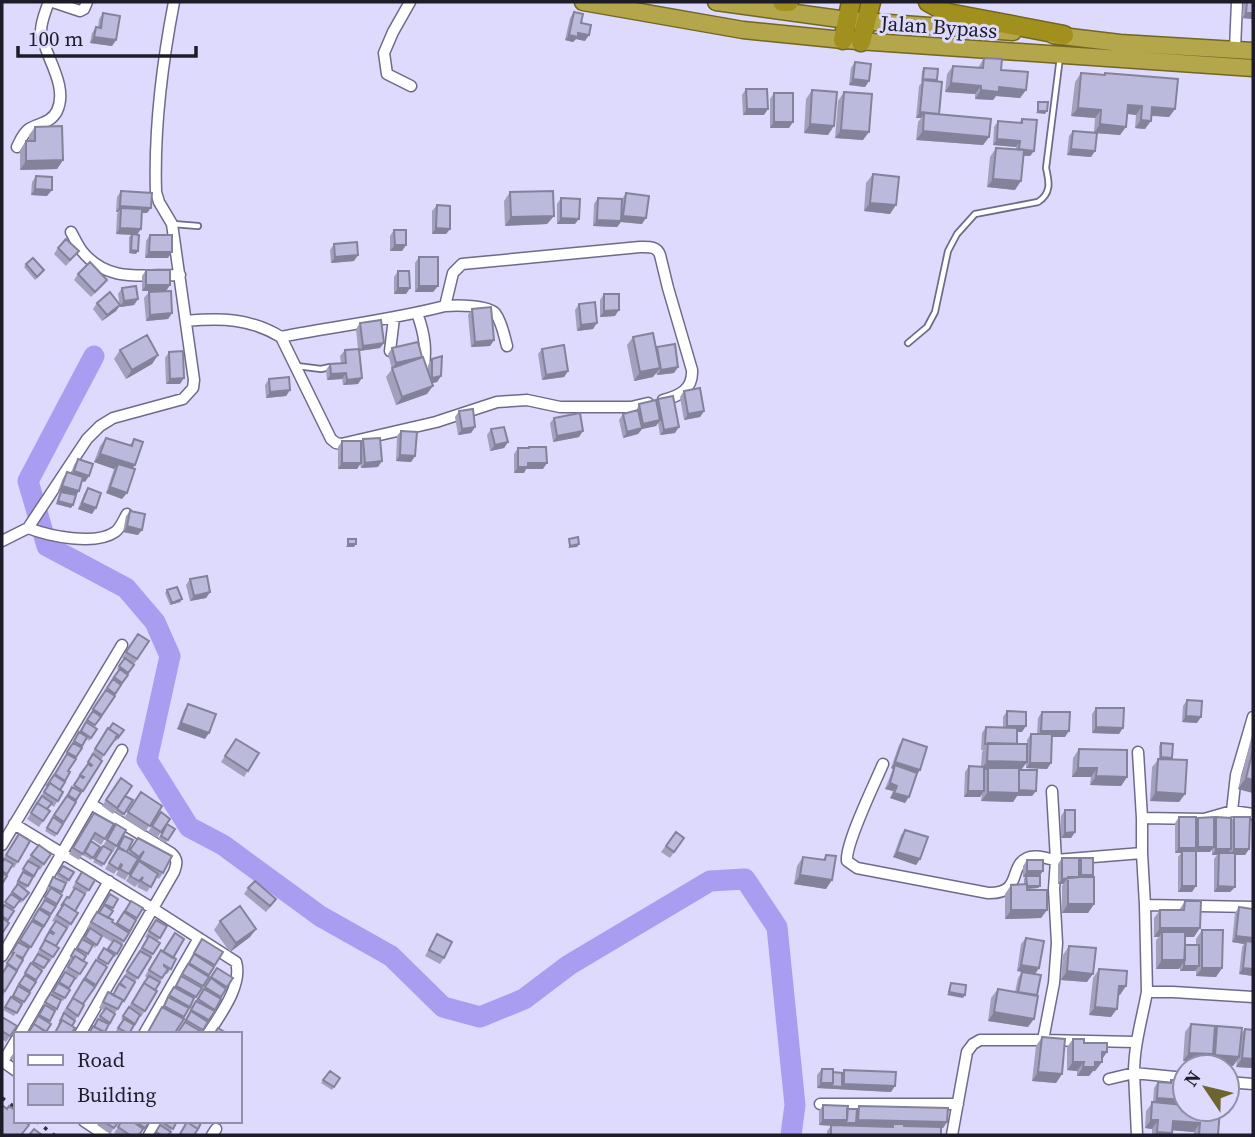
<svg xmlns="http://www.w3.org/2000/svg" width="1255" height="1137" font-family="'Source Serif 4',serif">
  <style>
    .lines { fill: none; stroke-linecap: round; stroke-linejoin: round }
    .river { stroke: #a99df2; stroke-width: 21 }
    .service-casing { stroke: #6e6b8a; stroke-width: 8 }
    .minor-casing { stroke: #6e6b8a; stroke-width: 13 }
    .trunk-casing { stroke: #736721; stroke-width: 19 }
    .motorway-casing { stroke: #736721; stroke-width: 21 }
    .service { stroke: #fff; stroke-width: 4.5 }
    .minor { stroke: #fff; stroke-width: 10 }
    .trunk { stroke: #b4a64a; stroke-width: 16 }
    .motorway { stroke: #a1901d; stroke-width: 18 }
    .rail { stroke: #32313f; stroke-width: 3.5; stroke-dasharray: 3.5 7; stroke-linecap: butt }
    .wall { fill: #a2a0bd }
    .shaded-wall { fill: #84829a }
    .building { fill: #bcbadc; stroke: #84829a; stroke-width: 2 }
    .labels { text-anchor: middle; stroke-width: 6; stroke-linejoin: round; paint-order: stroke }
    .street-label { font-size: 21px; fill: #1d1c28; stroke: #dddafd }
  </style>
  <rect width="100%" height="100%" fill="#dddafd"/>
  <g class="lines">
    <path class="river" d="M94 356 28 481 47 546 126 588 155 622 170 656 147 760 189 827 223 845 320 916 391 956 443 1007 480 1017 524 999 569 965 710 881 745 879 777 927 795 1105 791 1135"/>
    <defs>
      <path id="service" d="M173 224 198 226
        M908 343 927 327 935 312 948 251 957 234 975 214 1038 202C1052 193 1049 181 1046 168L1060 57
        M297 366 321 369 330 367"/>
      <path id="minor" d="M53 2 80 11 84 9 87 2
        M410 2 393 32 384 53 387 74 411 86
        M1235 49 1237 2
        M17 147C20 141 23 133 29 129 39 123 51 123 57 111 69 85 44 56 41 31 41 22 45 13 48 4L50 2
        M71 232C75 239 78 246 82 251 108 284 144 274 180 275
        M445 306C456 305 488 305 495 313 502 322 504 335 507 346
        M417 313C425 335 427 350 423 374
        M186 321C221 318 250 318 281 337L331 439 336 443 341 444 436 422 497 402 527 400 560 407H631L648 403
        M281 337C336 326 391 320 445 306L453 273 462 264 640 247C649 247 657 246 660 255L668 288 692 370C693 389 680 396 663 400
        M390 351 394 318
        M28 528C49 536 95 546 115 532 120 529 124 519 127 514
        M2 541 28 528 87 439 100 426 113 418 183 399 193 388 194 380 172 224 159 202 156 192C154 129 162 64 174 2
        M1138 752 1142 818
        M883 764C875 783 845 844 847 861L857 868 988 893C1023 894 1008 867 1027 858 1035 854 1048 859 1056 860L1052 791
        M1232 811 1236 775 1253 717
        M14 824 152 908 236 962C243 985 220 1015 208 1034
        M2 845 122 645
        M1142 853 1145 905 1253 907
        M1145 905 1147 992
        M2 956 122 750
        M20 1034 109 881
        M80 1034 174 872C177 864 178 859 171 853L91 804
        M144 1034 199 938
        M1135 1042 1043 1040 1054 983 1057 943 1054 889 1056 860 1142 853V818L1204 819 1232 811 1253 814
        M2 1061 16 1071
        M3 1062 16 1040
        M1185 1078 1134 1073C1134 1045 1142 1019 1147 992H1173L1253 997
        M1109 1079 1134 1073 1137 1135
        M1227 1082 1253 1084
        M820 1104H958
        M84 1121 105 1135
        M149 1135 157 1121
        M212 1135 216 1129
        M952 1135 967 1052 973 1044 980 1040H1043"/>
      <path id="trunk" d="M583 2 743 30 843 40 1253 68
        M716 2 847 20 1013 32
        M1053 35 1120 43 1253 51"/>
      <path id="motorway" d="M782 2H789
        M928 2 948 13 1064 35
        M843 40 851 2
        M861 42 871 2"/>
    </defs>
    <use href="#service" class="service-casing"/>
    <use href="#minor" class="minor-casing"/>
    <use href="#trunk" class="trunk-casing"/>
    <use href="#motorway" class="motorway-casing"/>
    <use href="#service" class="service"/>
    <use href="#minor" class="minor"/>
    <use href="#trunk" class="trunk"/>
    <use href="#motorway" class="motorway"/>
    <path class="rail" d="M2 1098 16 1108
      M36 1121 54 1135"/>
  </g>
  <path class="wall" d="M1243 2H1253V19L1242 18Z
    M574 12 581 23 585 41 576 39 573 42 565 40 570 18Z
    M103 13 116 40 112 46 90 43 92 33 96 27 98 28 99 19Z
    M984 58 1026 90 1020 98 996 96 993 100 975 99V94L945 92 947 74 953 66 978 68Z
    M855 62 869 81 865 87 849 85 851 68Z
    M924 68 936 81 938 114 989 137 983 145 916 140 918 122 921 118H916L919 86 922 82H921L922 71Z
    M1081 73 1103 75 1105 73 1175 109 1169 117 1151 116 1145 129 1135 128 1136 115 1127 114 1120 135 1097 133 1095 151 1091 157 1067 155 1069 136 1073 131 1094 132 1095 118 1071 116 1075 82Z
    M746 89 764 115H743L742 95Z
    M812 90 828 135 804 133 806 99Z
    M844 92 863 140 835 138 838 101Z
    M774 93 789 128H770V99Z
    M1022 119 1034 151 1030 156H1024L1015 190 987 187 990 157 996 148 1016 150V147L993 145 994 127 998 121 1019 123Z
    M35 127 63 160 57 169 20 170V150L26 141H29V135Z
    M873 174 890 214 864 211 866 183Z
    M36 176 47 196 31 195 32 182Z
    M121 191 147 213H142L137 234 136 254 129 253V237L131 235 116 234 117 214 118 212H116L117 197Z
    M510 192 554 216 547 224 505 226 504 201Z
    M626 193 642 224 621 222 617 227 593 226 594 204 598 198 622 199Z
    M561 198 575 224H557V204Z
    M437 205 450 229 446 234H432V211Z
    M394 230 406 245 402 251H390V236Z
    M150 235 168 258H145L146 241Z
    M334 244 354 261 331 263 330 250Z
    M58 248 79 251 66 266 54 254Z
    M419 257 438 286 433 292H415V263Z
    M26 264 42 273 35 280 24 267Z
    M146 270 170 285 166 291H142V276Z
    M398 271 410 288 406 294H394V277Z
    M78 274 107 280 102 286 91 297 74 280Z
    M122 288 138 299 134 305 120 307 118 294Z
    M149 292 172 313 168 319 146 321 144 298Z
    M604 294 615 316 600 317V300Z
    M97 303 120 305 116 311 102 321 93 309Z
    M579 304 593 329 577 331 575 310Z
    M472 309 494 340 490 346 471 347 468 315Z
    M360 323 380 348 359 351 358 384 343 385 342 379 327 380 326 370 330 364 341 363 340 356 345 350 358 349 356 329Z
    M633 337 656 349 657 347 678 367 674 373 657 375 656 373 653 377 634 381 627 345Z
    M392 348 422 357 428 372V365L432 359 441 376 437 382 432 383 427 394 396 405 386 377 392 369 388 354Z
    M542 349 568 371 564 377 542 380 538 354Z
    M120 350 158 355 152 364 126 379 114 359Z
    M169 352 180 384H166L165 358Z
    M269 379 290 390 286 396 266 398 265 385Z
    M684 391 704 411 700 417 684 420 680 397Z
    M658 399 675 433 660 435 658 423 656 426 642 429 638 434 623 438 619 420 623 414 636 411 639 404 656 402Z
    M459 411 475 427 471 433 458 435 455 417Z
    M554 418 579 437 553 442 550 423Z
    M491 429 508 442 504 448 490 451 487 435Z
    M401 431 415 456 411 462 396 461 397 436Z
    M106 438 129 446 134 439 133 469 122 499 106 493 114 469 94 462 100 446Z
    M363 439 378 467 361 468 360 464 357 469H338V447L342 441 361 442Z
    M529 447 543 469H526L524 473H514V454L518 448H528Z
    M78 459 85 482 82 481 71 508 56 504 60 492 58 491 63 478 67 472 71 473 74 465Z
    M88 488 92 514 78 509 84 494Z
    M130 511 138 535 123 532 126 516Z
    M190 579 210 592 206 598 190 601 186 585Z
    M167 590 182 599 180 602 170 605 165 593Z
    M138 634 149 641 94 727 97 729 89 741 87 739 81 748 68 771 70 772 60 790 63 792 54 807 50 804 47 809 50 811 39 827 27 819 41 798H40L54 775 77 735 119 670 117 669 124 659 122 658Z
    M1187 700 1197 723 1182 722 1183 706Z
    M188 704 205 739 177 729 184 710Z
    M1096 708 1119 734 1092 733V714Z
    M1007 711 1022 732H1017V744H1027V740L1031 734H1037L1038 718 1042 712 1065 737H1052L1051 763 1047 769 1026 768V763L1021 770 1036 791 1032 796H1017L1013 802 981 801 982 794 980 797H964L965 772 969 766 981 767 982 752 983 750H981L982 733 986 727H1003V717Z
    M108 728 124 730 116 741 114 740 101 760 55 837 45 831 79 778 92 756 91 755Z
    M1253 731V793L1238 789Z
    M236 739 259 753 244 777 221 762Z
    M903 739 916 776 905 803 890 798 893 791 885 789 893 769 891 768 899 745Z
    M1161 743 1172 758 1171 759 1185 794 1179 802 1150 801 1152 767 1159 759V746Z
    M1079 749 1127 777 1121 786 1090 785 1091 777H1072L1073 758Z
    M121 778 132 786 113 814 102 806Z
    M141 792 162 806 145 832 124 818Z
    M125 796 133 800 122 817 115 812Z
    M1065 810 1075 832 1071 838H1061V816Z
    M161 812 170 819 157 838 148 832Z
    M94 813 114 824 101 845 92 839 79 860 69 854Z
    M1179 817 1196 820 1198 818 1214 821 1216 817 1231 821 1234 817 1249 849 1245 855H1235V887L1230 892H1214V859L1217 855H1212V849L1210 852H1196L1192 892H1178V857L1181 853H1175V823Z
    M116 824 126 830 113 852 103 846Z
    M167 824 175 829 166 843 158 839Z
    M905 830 920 859 916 865 893 857 901 835Z
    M676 832 684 838 670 858 661 852Z
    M19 834 30 841 14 868 11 866 2 884V861Z
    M124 836 127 852 128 853 138 838 163 873 159 879 156 877 147 892 137 887 139 883 135 887 126 881 140 857 125 880 116 875 118 871 117 870 114 874 105 869Z
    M91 841 100 847 91 860 83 855Z
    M39 845 51 854 40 870 38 869 26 889 22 888 29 893 21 903 19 902 13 910 14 911 7 922 2 936V908L18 885 16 884 27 861Z
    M103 846 112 851 102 867 93 862Z
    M826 855V889L794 884 797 866 803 857 823 860Z
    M1062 858 1079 861 1081 858 1092 877 1094 904 1088 913H1062V886L1063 884H1058V864Z
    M1027 860 1039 876 1040 886 1038 888 1027 889V890L1047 910 1041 918 1005 919V894L1011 885H1024V879L1025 877H1023V866Z
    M63 866 74 872 67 883 56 876Z
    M82 872 89 890 84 895 75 911 78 913 56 946 59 948 49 963 47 962 24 1002 14 1016 3 1010 37 956 36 955 55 922 52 921 67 897 69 898 74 889 72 888Z
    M53 877 66 883 57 904 22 959 23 960 16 971H17L2 997V974L6 967 5 966 12 956 10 955 16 945 44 901 43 900 50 890 46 889Z
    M248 888 272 905 266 912 244 894Z
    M110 894 118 899 108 918 116 925 131 901 143 908 122 945 115 957 113 956 106 966 83 1004 84 1005 72 1026 71 1034H53L59 1025 58 1024 64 1015 62 1014 82 982 104 948 107 950 112 942 102 936 95 948 93 946 83 961 87 963 76 980 75 979 63 1001 56 997 61 1000 49 1022 46 1034H27L44 1006 43 1005 48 997 51 995 71 961 69 959 90 929 87 928 93 917 97 912 99 913Z
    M1185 901 1194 937H1185V945H1196V939L1202 930 1222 968 1216 977 1196 976V970L1195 971H1180V967L1179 969H1156V940L1159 937H1154V918L1160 910H1179Z
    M1239 907 1253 909V976L1239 974 1242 947 1244 944 1232 942 1235 913Z
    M156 920 160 938 157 941 153 954 108 1024 105 1032 106 1034H88L104 1010 99 1008 104 998 108 992 113 995 147 938 145 937Z
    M220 921 256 929 250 937 230 952 214 930Z
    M437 934 444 958 440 964 425 956Z
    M1026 938 1039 968 1035 974 1017 971 1021 944Z
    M202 939 223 952 203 986 192 1003 174 1034H147Z
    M1069 946 1087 982 1061 980 1063 955Z
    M157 956 173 958 171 969 167 974H165L155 990 157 991 141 1017 139 1016 129 1034H117L118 1032 116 1031 123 1020 121 1019 147 978 145 976Z
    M217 968 233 978 220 998 221 999 215 1011 200 1034H177L182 1026 192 1006Z
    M1099 969 1120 995H1118L1111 1017 1089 1015 1093 978Z
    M1022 972 1028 1027 988 1021 991 998 998 989 1015 992 1018 978Z
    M2 1018 17 1026 6 1042 2 1039Z
    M1191 1024 1215 1030 1217 1026 1241 1034 1245 1029 1253 1030V1068L1236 1067 1237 1061 1233 1066 1209 1064V1060L1207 1063 1183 1061 1185 1032Z
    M1042 1037 1062 1074 1056 1083 1032 1081 1036 1046Z
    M1073 1039 1084 1043 1102 1060V1062L1095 1071H1093L1089 1076H1077V1071L1067 1070V1047Z
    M16 1050V1061L10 1058Z
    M822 1069 833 1072 842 1073 844 1070 891 1092 817 1088V1075Z
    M330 1071 340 1078 332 1090 321 1083Z
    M1171 1080 1184 1105 1218 1135H1194V1132L1173 1130 1171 1135H1152V1129L1145 1128 1146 1111 1153 1102 1154 1088 1158 1082 1169 1083Z
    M823 1105 857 1109 859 1106 947 1122 943 1128H941V1135H827V1131L831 1126 819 1125V1111Z
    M100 1121H119L110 1134 97 1125Z
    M122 1121H150L139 1135H118L114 1133Z
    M162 1121H177L168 1135H153Z"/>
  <path class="shaded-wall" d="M1246 13H1253V19L1242 18Z
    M578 33 589 35 585 41 576 39 573 42 565 40 569 35Z
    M94 37 116 40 112 46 90 43Z
    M853 79 869 81 865 87 849 85Z
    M951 83 981 86 975 94 945 92Z
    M999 87 1026 90 1020 98 996 96 993 100 975 99 981 90Z
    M1128 105 1142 106 1136 115 1122 113Z
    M1152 107 1175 109 1169 117 1146 115Z
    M1078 108 1101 110 1095 118 1071 116Z
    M747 109H768L764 115H743Z
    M1038 111H1047L1045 114 1036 113Z
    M920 112 939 114 924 113 921 118H916Z
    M1141 120 1151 121 1145 129 1135 128Z
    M774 122H793L789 128H770Z
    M810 124 834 126 828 135 804 133Z
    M1100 124 1126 127 1120 135 1094 133Z
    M841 130 869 132 863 140 835 138Z
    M923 131 989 137 983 145 916 140Z
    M997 139 1020 141 1016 147 993 145Z
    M1019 149 1034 151 1030 156 1015 155Z
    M1071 149 1095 151 1091 157 1067 155Z
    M63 160 57 169 20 170 26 161Z
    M993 179 1021 181 1015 190 987 187Z
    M35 189 52 190 47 196 31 195Z
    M870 203 896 205 890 214 864 211Z
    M120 206 151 208 147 213 120 212 121 208 118 212H116Z
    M554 216 547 224 505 226 511 217Z
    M623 216 646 218 642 224 621 222 617 227 593 226 597 220 619 221Z
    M561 218 579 219 575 224H557Z
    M120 228 141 229 137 235 116 234Z
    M436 228 450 229 446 234H432Z
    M395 245H406L402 251H390Z
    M131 250 138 251 136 254 129 253Z
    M149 252H172L168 258H145Z
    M358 255 354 261 331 263 335 257Z
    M146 285H170L166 291H142Z
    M419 286H438L433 292H415Z
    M398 288H410L406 294H394Z
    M138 299 134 305 120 307 124 301Z
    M120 305 116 311 102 321 107 315Z
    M619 310 615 316 600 317 604 311Z
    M172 313 168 319 146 321 150 315Z
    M597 323 593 329 577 331 581 325Z
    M494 340 490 346 471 347 475 342Z
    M384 343 380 348 359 351 363 346Z
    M158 355 152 364 126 379 132 370Z
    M422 357 417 363 392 369 396 363Z
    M678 367 674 373 657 375 661 370Z
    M660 368 653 377 634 381 640 372Z
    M568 371 564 377 542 380 546 375Z
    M346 373 342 379 327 380 331 374Z
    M441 376 437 382 428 384 432 378Z
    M184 378 180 384H166L170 379Z
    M362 378 358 384 343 385 347 380Z
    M433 386 427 394 396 405 402 397Z
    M290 390 286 396 266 398 270 392Z
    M704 411 700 417 684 420 688 414Z
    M660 420 656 426 642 429 638 434 623 438 627 432 640 429 643 424Z
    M475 427 471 433 458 435 462 429Z
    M679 427 675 433 660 435 664 430Z
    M583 431 579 437 553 442 557 436Z
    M508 442 504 448 490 451 495 445Z
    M100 454 135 465 129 474 118 464 114 469 94 462Z
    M400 455 415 456 411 462 396 461Z
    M382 461 378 467 361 468 365 463Z
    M342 463H361L357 469H338Z
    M528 463H547L543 469H526L524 473H514L518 467Z
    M74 471 89 476 85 482 70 477Z
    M62 486 79 491 75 497 58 491Z
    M110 487 127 493 122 499 106 493Z
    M58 501 73 505 71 508 56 504Z
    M82 503 96 508 92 514 78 509Z
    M127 526 142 530 138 535 123 532Z
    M348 544H356L354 547H346Z
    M579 544 577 547 568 548 570 546Z
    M210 592 206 598 190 601 194 596Z
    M182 599 180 602 170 605 172 603Z
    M1186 716 1201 717 1197 723 1182 722Z
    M181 723 209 733 205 739 177 729Z
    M1007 726H1026L1022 732H1003Z
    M1096 727 1123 728 1119 734 1092 733Z
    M1041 731H1069L1065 737H1037Z
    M987 761 1027 762 1021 770 988 768 987 770H981Z
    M895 762 920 770 916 776 895 765 893 769 891 768Z
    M1030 763H1051L1047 769 1026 768Z
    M1078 768H1097L1091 777H1072Z
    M1096 776 1127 777 1121 786 1090 785Z
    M1246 778 1253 780V793L1238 789Z
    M890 783 897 786 893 791 885 789Z
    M1018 790 1036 791 1032 796H1017L1013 802 981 801 988 792Z
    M968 791H984L980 797H964Z
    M1156 792 1185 794 1179 802 1150 801Z
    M894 793 909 797 905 803 890 798Z
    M1075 832 1071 838H1061L1065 833Z
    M1198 847H1214L1210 852H1194Z
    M1179 848H1196L1192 853 1182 851 1181 853H1175Z
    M1216 849H1231L1227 855 1219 853 1217 855H1212Z
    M1234 849H1249L1245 855H1230Z
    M897 852 920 859 916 865 893 857Z
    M1027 871H1043L1039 877H1023Z
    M800 875 832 880 826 889 794 884Z
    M1062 879H1067L1063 884H1058Z
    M1026 886H1040L1038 888 1024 889Z
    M1182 886H1196L1192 892H1178Z
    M1218 886 1235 887 1230 892H1214Z
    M1068 904H1094L1088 913H1062Z
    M1011 910H1047L1041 918 1005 919Z
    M1160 928H1200L1194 937H1162V932L1159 937H1154Z
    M256 929 250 937 230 952 236 943Z
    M1236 936 1253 938V941L1251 944 1246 941 1244 944 1232 942Z
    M1162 960H1185L1179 969H1156Z
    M1021 965 1039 968 1035 974 1017 971Z
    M1184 966H1199L1195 971H1180Z
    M1202 968H1222L1216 977 1196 976Z
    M1243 968 1253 969V976L1239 974Z
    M1067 971 1093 974 1087 982 1061 980Z
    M1119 986H1126L1120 995 1113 994Z
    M949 992 965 995 963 998 947 995Z
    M1095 1007 1117 1009 1111 1017 1089 1015Z
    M994 1012 1034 1019 1028 1027 988 1021Z
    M1102 1052H1107L1101 1061Z
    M1189 1053 1213 1054 1207 1063 1183 1061Z
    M1215 1055 1239 1057 1233 1066 1209 1064Z
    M1242 1058 1253 1059V1068L1236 1067Z
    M1073 1062H1084L1077 1071 1067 1070Z
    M1095 1062H1102L1095 1071H1093L1089 1076H1077L1083 1067Z
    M1038 1072 1062 1074 1056 1083 1032 1081Z
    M821 1083H833L842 1087 844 1084 895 1086 891 1092 817 1088Z
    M1157 1098 1185 1100V1104L1183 1106 1153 1104Z
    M823 1120H847L856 1123 858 1120 947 1122 943 1128 893 1127V1124L891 1127 819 1125Z
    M1151 1120H1158L1152 1129 1145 1128Z
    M1173 1121 1200 1123 1194 1132 1167 1130Z
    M1157 1132 1172 1133 1171 1135H1155Z"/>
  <path class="building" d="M1247 2H1253V13H1246Z
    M574 12 583 14 581 23 591 25 589 35 578 33V37L569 35Z
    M103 13 120 16 116 40 94 37 96 27 101 28Z
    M984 58 1002 59 1001 70 1028 72 1026 90 999 87V92L981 90V86L951 83 953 66 983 68Z
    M855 62 871 64 869 81 853 79Z
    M924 68 938 69 937 80 923 79Z
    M1081 73 1105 75V73L1178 79 1175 109 1152 107 1151 121 1141 120 1142 106 1128 105 1126 127 1100 124 1101 110 1078 108Z
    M923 80 942 82 939 114 920 112Z
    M746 89H767L768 109H747Z
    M812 90 837 92 834 126 810 124Z
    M844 92 872 94 869 132 841 130Z
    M774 93H793V122H774Z
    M1038 102H1048L1047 111H1038Z
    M924 113 991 119 989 137 923 131Z
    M1022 119 1037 120 1034 151 1019 149 1020 141 997 139 998 121 1022 123Z
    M62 126 63 160 26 161V141H35V127Z
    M1073 131 1097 133 1095 151 1071 149Z
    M996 148 1024 150 1021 181 993 179Z
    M873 174 899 177 896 205 870 203Z
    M36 176 52 177V190L35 189Z
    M121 191 152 193 151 208 120 206Z
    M553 191 554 216 511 217 510 192Z
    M626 193 649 196 646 218 623 216Z
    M561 198 580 199 579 219 561 218Z
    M598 198 622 199 621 221 597 220Z
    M437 205 450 206V229L436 228Z
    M121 208 142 209 141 229 120 228Z
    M394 230H406V245H395Z
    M132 234 139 235 138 251 131 250Z
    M150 235H172V252H149Z
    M66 239 79 251 70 260 58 248Z
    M357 242 358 255 335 257 334 244Z
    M419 257H438V286H419Z
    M33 258 44 270 37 277 26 264Z
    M90 262 107 280 95 292 78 274Z
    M146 270H170V285H146Z
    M398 271H409L410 288H398Z
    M136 286 138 299 124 301 122 288Z
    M171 291 172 313 150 315 149 292Z
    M110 292 120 305 107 315 97 303Z
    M604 294H619V310L604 311Z
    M595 302 597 323 581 325 579 304Z
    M491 307 494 340 475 342 472 309Z
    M381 320 384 343 363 346 360 323Z
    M653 333 660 368 640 372 633 337Z
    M147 335 158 355 132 370 120 350Z
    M418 342 422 357 396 363 392 348Z
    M675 344 678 367 661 370 657 347Z
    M564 345 568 371 546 375 542 349Z
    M359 349 362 378 347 380 346 373 331 374 330 364 346 363 345 350Z
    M183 351 184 378 170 379 169 352Z
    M442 356 441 376 432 378V359Z
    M423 357 433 386 402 397 392 368Z
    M289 377 290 390 270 392 269 379Z
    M700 388 704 411 688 414 684 391Z
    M673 396 679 427 664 430 658 399Z
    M656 400 660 420 643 424 639 404Z
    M473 409 475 427 462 429 459 411Z
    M638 410 642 428 627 432 623 414Z
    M580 413 583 431 557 436 554 418Z
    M504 427 508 442 495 445 491 429Z
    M401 431 417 432 415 456 400 455Z
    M106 438 132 446 134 439 143 442 135 465 100 454Z
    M380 438 382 461 365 463 363 439Z
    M342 441H361V463H342Z
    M529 447H546L547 463H528V467H518V448H529Z
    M78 459 93 464 89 476 74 471Z
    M118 464 135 469 127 493 110 487Z
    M67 472 83 477 79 491 62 486Z
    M88 488 101 493 96 508 82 503Z
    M61 492 76 495 73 505 58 501Z
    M130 511 145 514 142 530 127 526Z
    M578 537 579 544 570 546 569 539Z
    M348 539H356V544H348Z
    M207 576 210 592 194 596 190 579Z
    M177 587 182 599 172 603 167 590Z
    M138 634 149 641 137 659 126 652Z
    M125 658 134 665 128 673 119 666Z
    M120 669 128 675 122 683 114 677Z
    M113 679 121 685 115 694 107 688Z
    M106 690 115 696 102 715 93 709Z
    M1187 700 1202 701 1201 717 1186 716Z
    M188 704 216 714 209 733 181 723Z
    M1096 708H1124L1123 728 1096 727Z
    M93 711 101 717 95 725 87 720Z
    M1007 711 1026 712V726H1007Z
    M1042 712H1070L1069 731H1041Z
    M86 722 97 729 91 738 81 731Z
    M113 723 124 730 118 738 116 737 118 735 109 729Z
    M986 727 1017 728V744H985Z
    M108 728 118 735 104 755 95 749Z
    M79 732 87 737 82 746 74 741Z
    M1031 734H1052L1051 763H1030Z
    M236 739 259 753 248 771 225 756Z
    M903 739 927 747 920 770 895 762Z
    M73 743 82 748 76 757 67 752Z
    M988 743 1027 744V762L987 761Z
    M1161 743 1173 744 1172 758 1161 757Z
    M1079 749 1127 750V777L1096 776 1097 768H1078Z
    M1253 750V780L1246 778Z
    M67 754 76 759 68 771 70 772 65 781 55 774Z
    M93 754 102 761 83 791 74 785 80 776 83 778 84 777 80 775 88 764 91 766 92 765 88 762Z
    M1158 759 1187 760 1185 794 1156 792Z
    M895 765 917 773 909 797 894 793 897 786 890 783Z
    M969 766 984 767V791H968Z
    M988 768H1019V793L988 792Z
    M1019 770H1037L1036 791 1019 790Z
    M54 775 65 782 60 790 50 783 48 784Z
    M121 778 132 786 117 808 106 800Z
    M50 783 63 792 58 801 44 792Z
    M72 787 81 792 76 800 68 795Z
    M141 792 162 806 150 826 128 812Z
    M42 796 52 803 47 809 37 803 36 805Z
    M67 796 76 802 64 822 54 815Z
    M125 796 133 800 124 814 117 809Z
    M37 803 50 811 43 821 31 813Z
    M1065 810H1075V832L1065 833Z
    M161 812 170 819 161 832 152 826Z
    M94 813 114 824 105 839 95 833 83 854 73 848Z
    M53 817 63 824 57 834 47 828Z
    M1179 817H1196V848H1179Z
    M1214 817V847H1198V818Z
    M1216 817 1231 818V849H1216Z
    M1234 817H1250L1249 849H1234Z
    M116 824 126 830 117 846 107 840Z
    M167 824 175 829 168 840 161 836Z
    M905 830 928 837 920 859 897 852Z
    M676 832 684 838 674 852 666 846Z
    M19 834 30 841 18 862 6 855Z
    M124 836 133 840 127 852 118 848Z
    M138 838 172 856 163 873 139 860 144 851 139 857 130 850Z
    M91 841 100 847 93 858 85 852Z
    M39 845 51 854 44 864 31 855Z
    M103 846 112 851 104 864 95 859Z
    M119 847 138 859 129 874 120 869 122 865 121 864 118 869 109 863Z
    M1182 851H1196V886H1182Z
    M1219 853H1235V887L1218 886Z
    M826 855 836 856 832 880 800 875 803 857 825 860Z
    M1062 858H1079V877L1062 879Z
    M1081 858H1093V875H1081Z
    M4 859 13 864 7 874 2 871V863Z
    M1027 860H1043V871H1027Z
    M28 861 39 867 34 876 23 869Z
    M139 861 158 874 151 887 141 881 143 877 139 881 130 876Z
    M63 866 74 872 69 880 58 873Z
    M23 872 33 877 28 886 18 881Z
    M82 872 95 880 89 890 76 882Z
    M2 873 7 876 2 884Z
    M1026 876H1040V886H1027Z
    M53 877 66 883 62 892 49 886Z
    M1068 877H1094V904H1068Z
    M255 881 276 899 270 906 248 888Z
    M18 884 29 893 23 900 12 892Z
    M1027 884V890H1047V910H1011V885Z
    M51 888 62 895 57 904 45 897Z
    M75 888 85 894 75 911 64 904 61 906 67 897 69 898Z
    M11 894 20 900 14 908 5 902Z
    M110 894 118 899 113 908 104 904Z
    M45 900 56 906 51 914 40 908Z
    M131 901 143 908 137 918 125 911Z
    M1185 901H1201L1200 928H1160V910H1184Z
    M64 904 78 913 71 924 57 915Z
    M4 905 14 911 8 920 2 916V909Z
    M104 905 113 911 108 918 99 913Z
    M240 906 256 929 236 943 220 921Z
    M1239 907 1253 909V938L1236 936Z
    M39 909 50 916 44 926 33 919Z
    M97 912 113 920 112 922 129 933 124 941 91 922Z
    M124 912 136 920 130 931 117 923Z
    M2 918 9 923 3 932H2Z
    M156 920 167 926 160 938 149 931Z
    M32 921 43 927 31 947 20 940Z
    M56 921 67 928 56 946 45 940 44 941 49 932 53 934 54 933 50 930Z
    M90 928 102 936 97 945 85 937Z
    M1202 930H1223L1222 968H1202Z
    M1162 932H1185V960H1162Z
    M175 933 184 939 173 958 163 952Z
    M437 934 452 942 444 958 429 950Z
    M149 936 160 943 153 954 142 948Z
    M1026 938 1044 941 1039 968 1021 965Z
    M82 939 93 945 88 954 77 948Z
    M202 939 223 952 215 965 194 953Z
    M45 940 59 948 53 957 40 949Z
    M114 940 122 945 117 954 108 949Z
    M1246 941 1253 942V969L1243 968Z
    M18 942 29 948 23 958 16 955 23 960 17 970 7 963 14 953 12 952Z
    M1185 945H1199V966H1184Z
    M1069 946 1096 948 1093 974 1067 971Z
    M104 948 114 955 108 964 98 958Z
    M75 949 86 956 83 961 75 956 74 958 71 956Z
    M161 950 176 959 171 969 164 965V966L168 969 162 978 149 970Z
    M140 951 151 957 138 978 127 971Z
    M38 954 49 960 44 968 33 962Z
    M194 954 214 967 209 975 189 963Z
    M75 956 87 963 80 974 68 967Z
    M96 960 107 967 96 985 85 978Z
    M31 963 42 971 36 980 25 973Z
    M188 964 209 977 203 986 182 974Z
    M8 965 17 971 5 991 2 989V974Z
    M217 968 233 978 227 987 211 977Z
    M1099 969 1127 971 1126 986H1119L1117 1009 1095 1007Z
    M65 972 75 978 69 988 59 982Z
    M1022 972 1041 975 1037 995 1018 992Z
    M25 975 36 982 30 991 19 984Z
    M125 976 135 982 124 1001 123 1000 113 995 119 984 126 988 120 983Z
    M149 976 160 982 155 990 144 983Z
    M181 976 202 988 196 997 176 986Z
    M211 978 226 989 221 997 205 987Z
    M84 979 95 987 83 1004 73 998 72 999Z
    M58 983 70 990 65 998 53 992Z
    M144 983 157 991 145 1011 132 1003Z
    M951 983 966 985 965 995 949 992Z
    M18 986 30 993 24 1002 13 996Z
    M174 987 194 998 190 1007 169 995Z
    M204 989 221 999 215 1010 198 999Z
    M998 989 1038 996 1034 1019 994 1012Z
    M108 992 123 1000 118 1009 103 1002Z
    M50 994 61 1000 57 1009 45 1002Z
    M11 997 22 1004 17 1013 5 1007Z
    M168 997 189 1008 184 1017 164 1006Z
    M73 998 84 1005 78 1016 67 1008Z
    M196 1001 215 1011 209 1020 191 1010Z
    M45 1005 55 1011 50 1021 39 1015Z
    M129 1007 140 1015 135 1024 123 1016Z
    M162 1007 184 1019 174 1034H147Z
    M106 1008 115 1014 110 1023 100 1016Z
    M191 1011 208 1022 203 1030 186 1020Z
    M64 1013 75 1021 72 1026 62 1020 61 1022 60 1021Z
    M38 1016 51 1024 46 1032 34 1024 33 1025Z
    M2 1017 17 1026 10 1036 2 1031Z
    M98 1019 109 1024 105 1032 94 1027Z
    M124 1019 134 1025 129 1034 118 1028Z
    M62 1020 75 1028 71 1034H61L56 1031Z
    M185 1022 200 1031 198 1034H182L178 1032Z
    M34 1024 47 1032 46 1034 28 1033Z
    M1191 1024 1215 1026 1213 1054 1189 1053Z
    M93 1026 106 1033V1034H89Z
    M1217 1026 1242 1028 1239 1057 1215 1055Z
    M218 1028 228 1034H214Z
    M1245 1029 1253 1030V1059L1242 1058Z
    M1042 1037 1065 1039 1062 1074 1038 1072Z
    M1073 1039H1084V1043H1107V1052H1102V1062H1095V1067H1083L1084 1062H1073Z
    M822 1069H833V1083H821Z
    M844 1070 896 1072 895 1086 844 1084Z
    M330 1071 340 1078 334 1087 323 1080Z
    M833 1072 842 1073V1087L831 1086 833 1083Z
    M1171 1080 1185 1081V1100L1157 1098 1158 1082 1171 1083Z
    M1152 1102 1185 1105V1109H1220L1218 1135H1199L1200 1123 1173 1121 1172 1133 1157 1132 1158 1120H1151Z
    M2 1105 7 1109 9 1106 16 1111V1121H24L29 1125 21 1135H2Z
    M823 1105 848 1106 847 1120H823Z
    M859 1106 948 1108 947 1122 858 1120Z
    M847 1109H857L856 1123H845L847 1120Z
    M103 1121H119L114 1128Z
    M122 1121H132L143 1129 139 1135H130L118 1127Z
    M135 1121H150L145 1128Z
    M162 1121H177L173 1129 162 1122Z
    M187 1121H202L198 1129 187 1122 185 1125Z
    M187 1122 198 1129 194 1135H183L180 1134Z
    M893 1124H904V1126L941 1127V1135H831V1125L893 1127Z
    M160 1125 171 1132 168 1135H161L156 1132 154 1135Z
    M34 1129 42 1135H29Z"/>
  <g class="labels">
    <g class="street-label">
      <text transform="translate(939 27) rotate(4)" y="7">Jalan Bypass</text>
    </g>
  </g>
  <rect width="1255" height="1137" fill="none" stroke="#1d1c28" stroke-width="7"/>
  <rect x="14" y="1032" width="228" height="91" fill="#dddafd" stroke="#908ea8" stroke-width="2"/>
  <rect x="28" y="1055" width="35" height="10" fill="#ffffff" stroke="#908ea8" stroke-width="2"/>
  <text x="77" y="1067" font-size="21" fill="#1d1c28">Road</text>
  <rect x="28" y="1084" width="35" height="21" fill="#bcbadc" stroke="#908ea8" stroke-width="2"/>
  <text x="77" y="1102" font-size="21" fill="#1d1c28">Building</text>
  <g transform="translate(1206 1088) rotate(305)"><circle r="33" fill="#dddafd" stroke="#908ea8" stroke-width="2"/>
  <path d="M0-5L12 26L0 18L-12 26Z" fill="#6d6531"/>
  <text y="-10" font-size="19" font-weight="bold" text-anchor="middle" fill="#1d1c28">N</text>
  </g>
  <path d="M18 46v10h178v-10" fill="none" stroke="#1d1c28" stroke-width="3.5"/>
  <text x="28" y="46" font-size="21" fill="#1d1c28" stroke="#dddafd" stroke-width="5" paint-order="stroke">100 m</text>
</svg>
